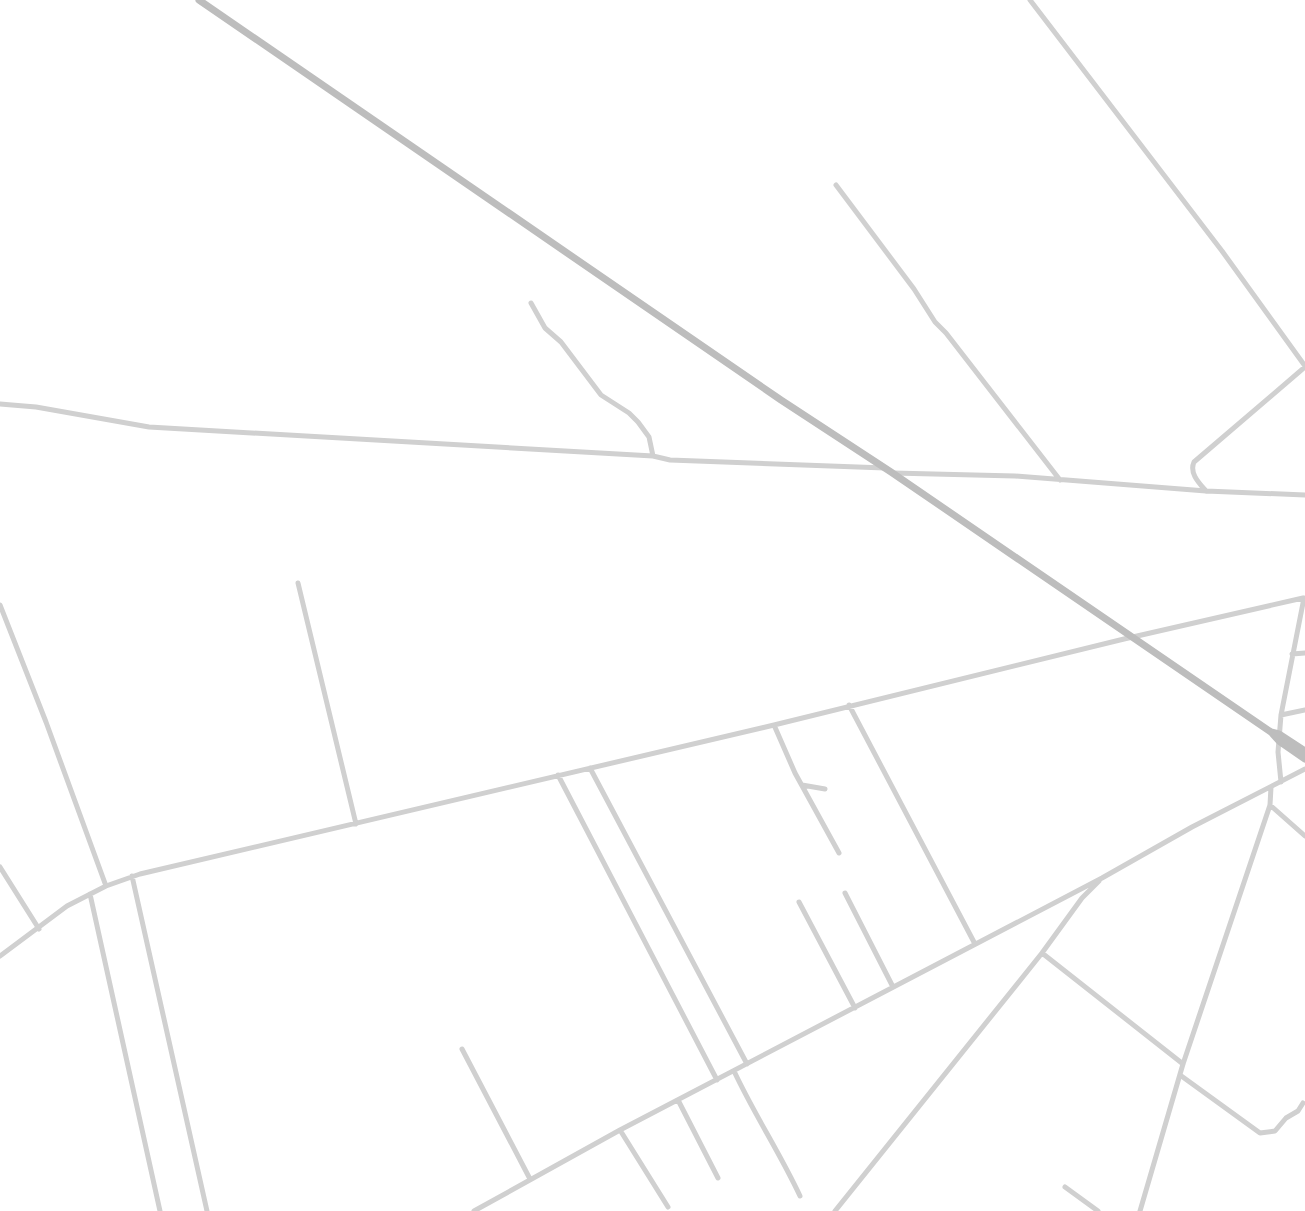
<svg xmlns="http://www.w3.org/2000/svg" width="1305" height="1211" font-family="Mulish,sans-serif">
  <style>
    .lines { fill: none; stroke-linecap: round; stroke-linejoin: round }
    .minor { stroke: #d0d0d0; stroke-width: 5 }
    .secondary { stroke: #bdbdbd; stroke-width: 7 }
  </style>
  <rect width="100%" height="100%" fill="#fff"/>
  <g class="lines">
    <path class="minor" d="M1030 0 1222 251 1305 366
      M836 185 914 289 935 322 946 333 1060 480
      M531 303 545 328 561 342 601 395 629 413 638 422 649 437 653 456
      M0 404 36 407 149 427 653 456 670 460 885 468
      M893 473 1015 476 1206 491 1305 495
      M1206 491C1199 483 1189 473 1194 462L1305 367
      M298 583 356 824
      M0 605 46 722 106 886
      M1292 654 1305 653
      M849 705 975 944
      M1281 715 1305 710
      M774 725 795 773 839 853
      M590 768 747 1064
      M558 775 717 1080
      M1281 782 1278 752 1281 715 1304 598
      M802 785 825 789
      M1270 805 1305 836
      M0 867 39 929
      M132 876 207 1211
      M845 893 893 987
      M90 894 160 1211
      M799 902 855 1008
      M1042 953 1183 1064
      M0 956 67 906 106 886 140 874 774 725 1124 639 1303 598
      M462 1049 530 1179
      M734 1071C754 1114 780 1153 800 1196
      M1180 1075 1260 1133 1275 1131 1286 1118 1298 1111 1303 1103
      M678 1100 718 1178
      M620 1130 668 1207
      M1065 1187 1098 1211
      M474 1211 620 1130 1102 878 1192 827 1305 769
      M835 1211 1042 953 1082 898 1099 881
      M1140 1211 1183 1064 1270 805 1271 787"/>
    <path class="secondary" d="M199 0 781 400 891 472 1271 732 1279 741 1305 759
      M1271 732 1279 734 1305 751"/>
  </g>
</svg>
